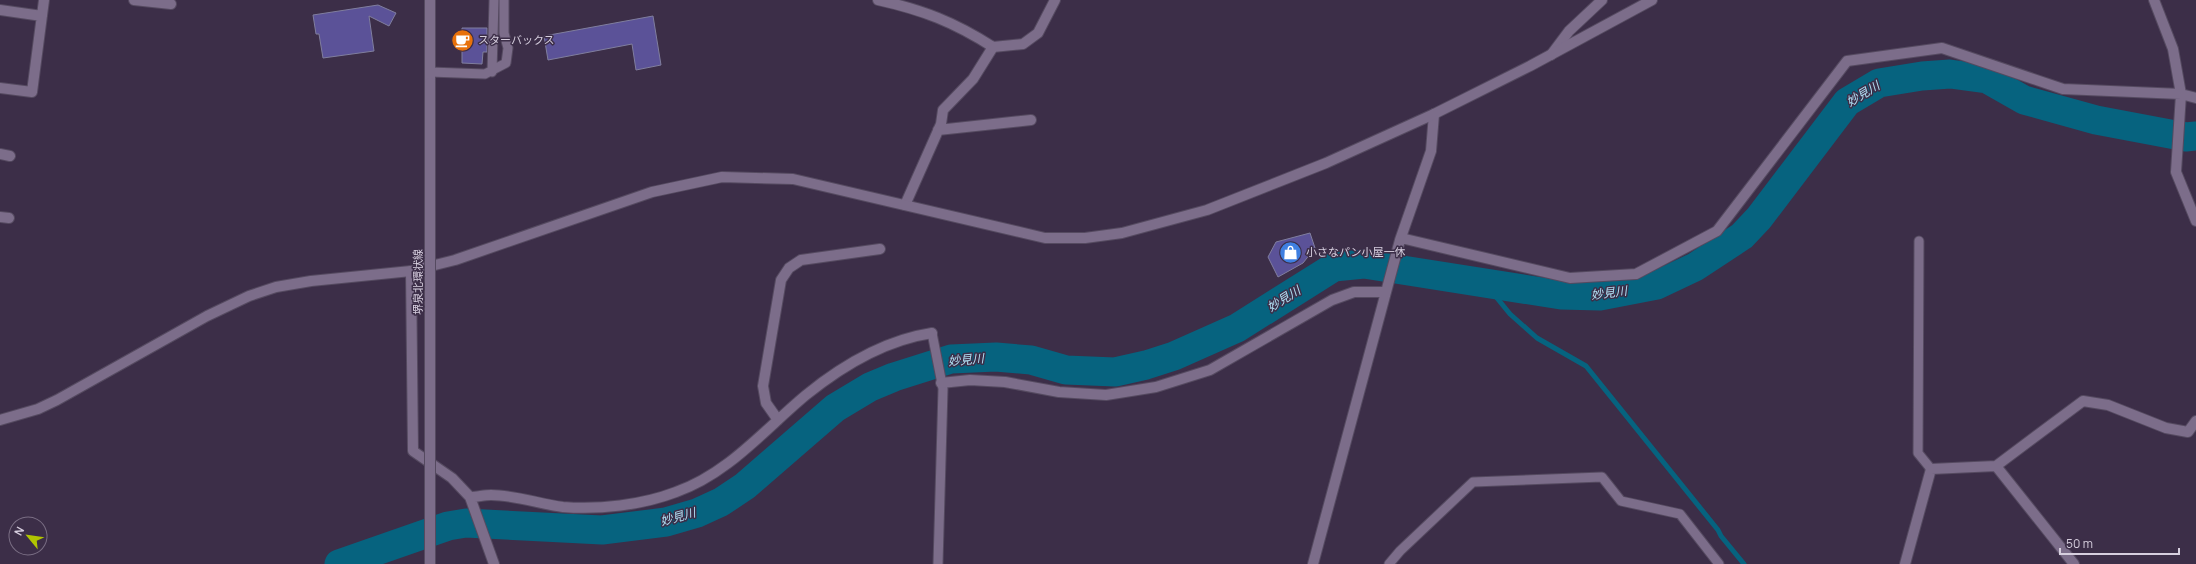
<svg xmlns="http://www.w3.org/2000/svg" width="2196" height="564" font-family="Manrope,'Noto Sans JP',sans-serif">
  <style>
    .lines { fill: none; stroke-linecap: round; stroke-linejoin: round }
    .stream { stroke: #06637f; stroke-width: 5 }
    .river { stroke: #06637f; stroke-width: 29 }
    .building { fill: #5b5298; stroke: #807e9e }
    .lane-casing { stroke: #554a60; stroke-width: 11 }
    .street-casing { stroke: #554a60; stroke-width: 12 }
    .secondary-casing { stroke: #554a60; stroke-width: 12 }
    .lane { stroke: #7c6d8a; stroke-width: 9 }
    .street { stroke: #7c6d8a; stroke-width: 10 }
    .secondary { stroke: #7c6d8a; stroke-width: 10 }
    .secondary-bridge-casing { stroke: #554a60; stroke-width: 12; stroke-linecap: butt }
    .secondary-bridge { stroke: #7c6d8a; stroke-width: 10 }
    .labels { text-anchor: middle; stroke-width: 3; stroke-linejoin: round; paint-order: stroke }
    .poi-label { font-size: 11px; fill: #d7cfdf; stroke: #3c2e48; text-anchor: start }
    .street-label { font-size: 11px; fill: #d7cfdf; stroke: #3c2e48 }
    .water-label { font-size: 12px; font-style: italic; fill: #b1e0f4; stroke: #3c2e48 }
  </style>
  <rect width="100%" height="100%" fill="#3c2e48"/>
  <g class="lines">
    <path class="stream" d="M1484 282 1510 314 1537 338 1586 366 1718 530 1721 536 1744 564"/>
    <path class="river" d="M339 564 448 526 466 523 602 530 666 522 697 513 721 502 745 486 835 408 870 387 894 377 951 359 996 357 1031 360 1066 370 1115 372 1146 365 1174 356 1237 328 1334 267 1364 264 1561 295 1600 296 1657 285 1695 267 1742 236 1759 218 1847 102 1879 83 1922 76 1950 74 1987 79 2024 100 2096 120 2186 137 2196 136"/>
  </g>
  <path class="building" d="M378 5 396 13 389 26 369 16 374 51 323 58 319 34H316L313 15Z
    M653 16 661 65 636 70 632 44 548 60 544 36Z
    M462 28H487V52H483L482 64 462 63Z
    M1310 233 1315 248 1303 263 1278 277 1268 257 1276 242Z"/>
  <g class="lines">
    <defs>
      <path id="lane" d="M430 72 485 74 506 63 508 48 504 33V0
        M492 72 494 0
        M1919 241 1918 453 1931 469
        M932 333 943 389 938 564
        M1389 564 1400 551 1473 482 1602 477 1621 501 1680 514 1719 564"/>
      <path id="street" d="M134 0 171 4
        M878 0C923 10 954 22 993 47
        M2154 0 2173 49 2181 94 2176 172 2196 221
        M0 10 42 16
        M1551 55 1569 31 1602 0
        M0 88 32 92 44 0
        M938 130 1031 120
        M0 154 10 156
        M905 205 941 124 943 110 973 79 993 47 1023 44 1038 33 1055 0
        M0 217 9 218
        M1401 238 1570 278 1636 274 1717 231 1847 61 1942 48 2063 89 2181 94 2196 98
        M411 271 413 451 452 478 470 497 494 564
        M941 383 970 380 1005 382 1059 392 1106 395 1156 387 1210 370 1332 300 1354 292H1386
        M778 420 766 403 763 386 781 280 789 268 801 260 880 249
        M1996 466 2083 401 2108 405 2166 428 2188 432 2196 421
        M470 497C477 497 484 495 491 495 515 495 539 504 563 507 599 510 642 505 676 492 728 474 765 429 806 395 843 365 885 340 932 333
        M1313 564 1400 240 1431 151 1434 114
        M1905 564 1931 469 1996 466 2074 564"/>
      <path id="secondary" d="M430 0V83
        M0 420 38 409 57 400 207 316 249 296 276 287 311 281 411 271 455 260 652 192 722 177 793 179 1045 238H1085L1122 233 1207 210 1326 163 1434 114 1530 66 1652 0"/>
    </defs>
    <use href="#lane" class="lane-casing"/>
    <use href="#street" class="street-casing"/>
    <use href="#secondary" class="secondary-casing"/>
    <use href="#lane" class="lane"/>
    <use href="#street" class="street"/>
    <use href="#secondary" class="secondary"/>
    <defs>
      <path id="secondary-bridge" d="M430 83V564"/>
    </defs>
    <use href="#secondary-bridge" class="secondary-bridge-casing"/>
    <use href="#secondary-bridge" class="secondary-bridge"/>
  </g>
  <defs>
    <symbol id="cafe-disc" viewBox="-11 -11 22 22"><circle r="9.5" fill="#e8710a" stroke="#3c2e48"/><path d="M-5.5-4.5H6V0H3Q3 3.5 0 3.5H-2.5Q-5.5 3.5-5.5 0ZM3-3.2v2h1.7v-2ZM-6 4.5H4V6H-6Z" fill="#fff"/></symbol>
    <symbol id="shop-disc" viewBox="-11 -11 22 22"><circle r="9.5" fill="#3f7fe0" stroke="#3c2e48"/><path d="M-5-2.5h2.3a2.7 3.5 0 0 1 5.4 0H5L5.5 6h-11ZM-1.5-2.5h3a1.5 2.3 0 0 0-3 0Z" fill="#fff"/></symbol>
  </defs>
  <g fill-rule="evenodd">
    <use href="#cafe-disc" x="450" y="28" width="25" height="25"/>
    <use href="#shop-disc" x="1278" y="240" width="25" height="25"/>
  </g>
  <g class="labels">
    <g class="poi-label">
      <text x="478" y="44">スターバックス</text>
      <text x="1306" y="256">小さなパン小屋一休</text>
    </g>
    <g class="street-label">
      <text transform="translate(418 282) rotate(-90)" y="4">堺泉北環状線</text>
    </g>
    <g class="water-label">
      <text transform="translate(1863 94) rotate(-31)" y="4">妙見川</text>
      <text transform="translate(1609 293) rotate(-7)" y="4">妙見川</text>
      <text transform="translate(1284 299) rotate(-32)" y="4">妙見川</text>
      <text transform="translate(966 360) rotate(-5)" y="4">妙見川</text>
      <text transform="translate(678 517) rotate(-15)" y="4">妙見川</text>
    </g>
  </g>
  <g transform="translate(28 536) rotate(299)"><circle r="19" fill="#3c2e48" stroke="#7a6e84"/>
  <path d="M0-3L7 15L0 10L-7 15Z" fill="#b0c501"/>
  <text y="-6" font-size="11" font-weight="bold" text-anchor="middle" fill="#d7cfdf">N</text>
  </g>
  <path d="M2060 548v6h119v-6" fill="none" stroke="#d7cfdf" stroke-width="2"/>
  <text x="2066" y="548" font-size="12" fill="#d7cfdf" stroke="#3c2e48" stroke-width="3" paint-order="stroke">50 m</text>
</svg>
